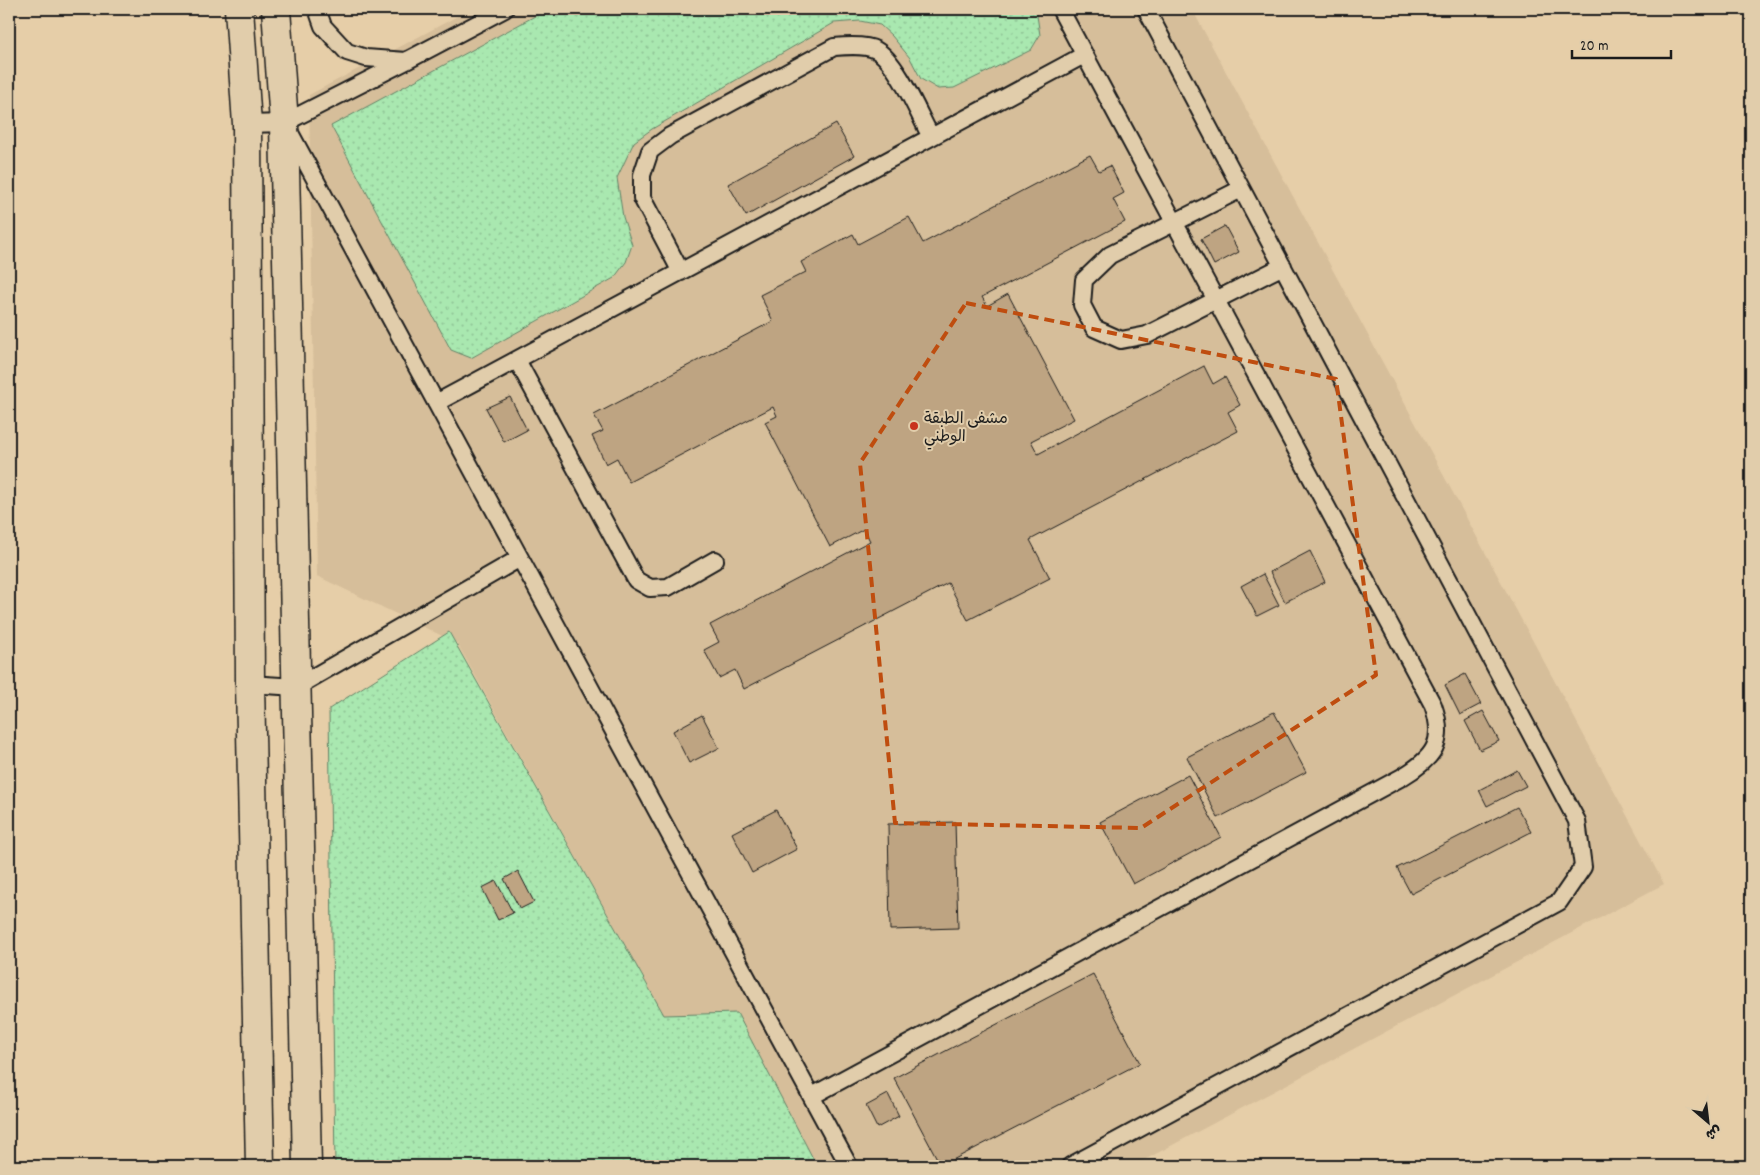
<svg xmlns="http://www.w3.org/2000/svg" width="1760" height="1175" font-family="Dekko,'Playpen Sans Arabic',sans-serif">
  <style>
    .built { fill: #d6be9a }
    .grass { fill: url(#grass-dots); stroke: #628266 }
    .building { fill: #bea482; stroke: #1c1c1c }
    .lines { fill: none; stroke-linecap: round; stroke-linejoin: round }
    .service-casing { stroke: #1c1c1c; stroke-width: 20 }
    .secondary-casing { stroke: #1c1c1c; stroke-width: 31 }
    .service { stroke: #e1cdab; stroke-width: 16 }
    .secondary { stroke: #e1cdab; stroke-width: 28 }
    .marked { fill: none; stroke: #bf4d0f; stroke-width: 4; stroke-dasharray: 10 6; stroke-linejoin: round }
    .poi-dot { fill: #c8321e; stroke: #e1cdab; stroke-width: 2 }
    .labels { text-anchor: middle; stroke-width: 4; stroke-linejoin: round; paint-order: stroke }
    .poi-label { font-size: 16px; fill: #1c1c1c; stroke: #e1cdab; text-anchor: start }
  </style>
  <defs>
    <pattern id="grass-dots" width="8" height="8" patternUnits="userSpaceOnUse" patternTransform="scale(1.25)"><rect width="8" height="8" fill="#a9e8b0"/><path d="M2 2h.1M6 6h.1" fill="none" stroke="#91c697" stroke-width="1.8" stroke-linecap="round"/></pattern>
  </defs>
  <rect width="100%" height="100%" fill="#e6cea8"/>
  <filter id="ink" filterUnits="userSpaceOnUse"><feTurbulence type="fractalNoise" baseFrequency=".02" numOctaves="2"/><feDisplacementMap in="SourceGraphic" scale="10" xChannelSelector="R" yChannelSelector="G"/><feConvolveMatrix kernelMatrix="1 2 1 2 8 2 1 2 1" color-interpolation-filters="sRGB"/></filter>
  <g filter="url(#ink)">
    <path class="built" d="M471 9H1192L1664 884 1133 1166H748L457 643 317 576 309 95Z"/>
    <path class="grass" d="M548 9H1036L1040 35 1031 50 954 88 938 89 921 79 910 58 892 36 880 25 860 21 834 23 652 129 634 142 617 178 623 217 632 245 626 262 614 278 471 358 451 350 331 126Z
      M449 632 664 1015 737 1013 817 1166H335L329 709Z"/>
    <path class="building" d="M836 124 854 156 746 216 728 184Z
      M1090 155 1099 171 1110 166 1124 193 1113 199 1125 222 982 297 987 306 1008 294 1074 419 1031 441 1038 454 1204 366 1213 384 1225 377 1240 405 1228 412 1238 431 1030 540 1050 578 968 620 948 583 744 689 735 670 719 678 704 650 719 642 710 625 870 541 864 529 830 547 765 422 777 416 773 407 629 482 617 458 606 464 592 436 603 431 594 415 773 321 760 295 806 272 801 262 853 234 858 244 909 217 923 243Z
      M1225 226 1239 252 1214 265 1201 239Z
      M510 397 527 430 504 442 486 408Z
      M1310 551 1325 582 1285 602 1270 572Z
      M1263 574 1279 605 1257 616 1241 586Z
      M1465 674 1481 704 1460 715 1445 685Z
      M1483 711 1499 741 1480 750 1465 721Z
      M1274 712 1306 772 1218 818 1187 757Z
      M702 715 719 748 689 763 673 731Z
      M1517 770 1526 786 1487 806 1479 790Z
      M1188 775 1221 837 1133 884 1100 822Z
      M1517 807 1531 832 1411 894 1397 868Z
      M776 810 797 849 752 873 732 833Z
      M955 822 958 928 890 930 888 824Z
      M518 871 534 902 520 909 504 879Z
      M496 881 513 913 498 920 482 888Z
      M1093 974 1140 1063 941 1166 894 1078Z
      M888 1094 899 1116 877 1128 866 1106Z"/>
    <g class="lines">
      <defs>
        <path id="service" d="M317 9 323 26 347 52 366 58 406 61
          M247 124 284 123 406 61 505 9
          M289 131 849 1166
          M1241 189 1110 255 1084 280 1082 305 1094 328 1121 340 1147 335 1283 266
          M681 272 642 198V175L650 151 670 136 834 47C845 46 867 45 876 50 897 61 919 115 931 137
          M517 360 636 580 650 588 668 587 715 560
          M436 403 1084 55
          M250 684 296 687 520 558
          M812 1096 1402 777C1434 758 1446 742 1433 705L1060 9
          M1070 1166 1559 902 1583 867 1577 821 1146 9"/>
        <path id="secondary" d="M239 9 247 124 250 684 260 1166
          M276 9 284 123 307 1166"/>
      </defs>
      <use href="#service" class="service-casing"/>
      <use href="#secondary" class="secondary-casing"/>
      <use href="#service" class="service"/>
      <use href="#secondary" class="secondary"/>
    </g>
  </g>
  <path class="marked" d="M966 303 1336 379 1376 675 1141 828 895 823 860 463Z"/>
  <circle class="poi-dot" cx="914" cy="426" r="5"/>
  <g class="labels">
    <g class="poi-label">
      <text x="924" y="423">مشفى الطبقة<tspan x="924" dy="18">الوطني</tspan></text>
    </g>
  </g>
  <rect width="1760" height="1175" fill="none" stroke="#e1cdab" stroke-width="30"/>
  <rect x="15" y="15" width="1730" height="1145" fill="none" stroke="#1c1c1c" stroke-width="2" filter="url(#ink)"/>
  <g transform="translate(1708 1122) rotate(152)" stroke="#e1cdab" stroke-width="4" paint-order="stroke">
  <path d="M0-4L9 19L0 12L-9 19Z" fill="#1c1c1c"/>
  <text y="-8" font-size="14" font-weight="bold" text-anchor="middle" fill="#1c1c1c">ش</text>
  </g>
  <path d="M1572 50v8h99v-8" fill="none" stroke="#1c1c1c" stroke-width="2.5"/>
  <text x="1580" y="50" font-size="15" fill="#1c1c1c" stroke="#e1cdab" stroke-width="4" paint-order="stroke">20 m</text>
</svg>
